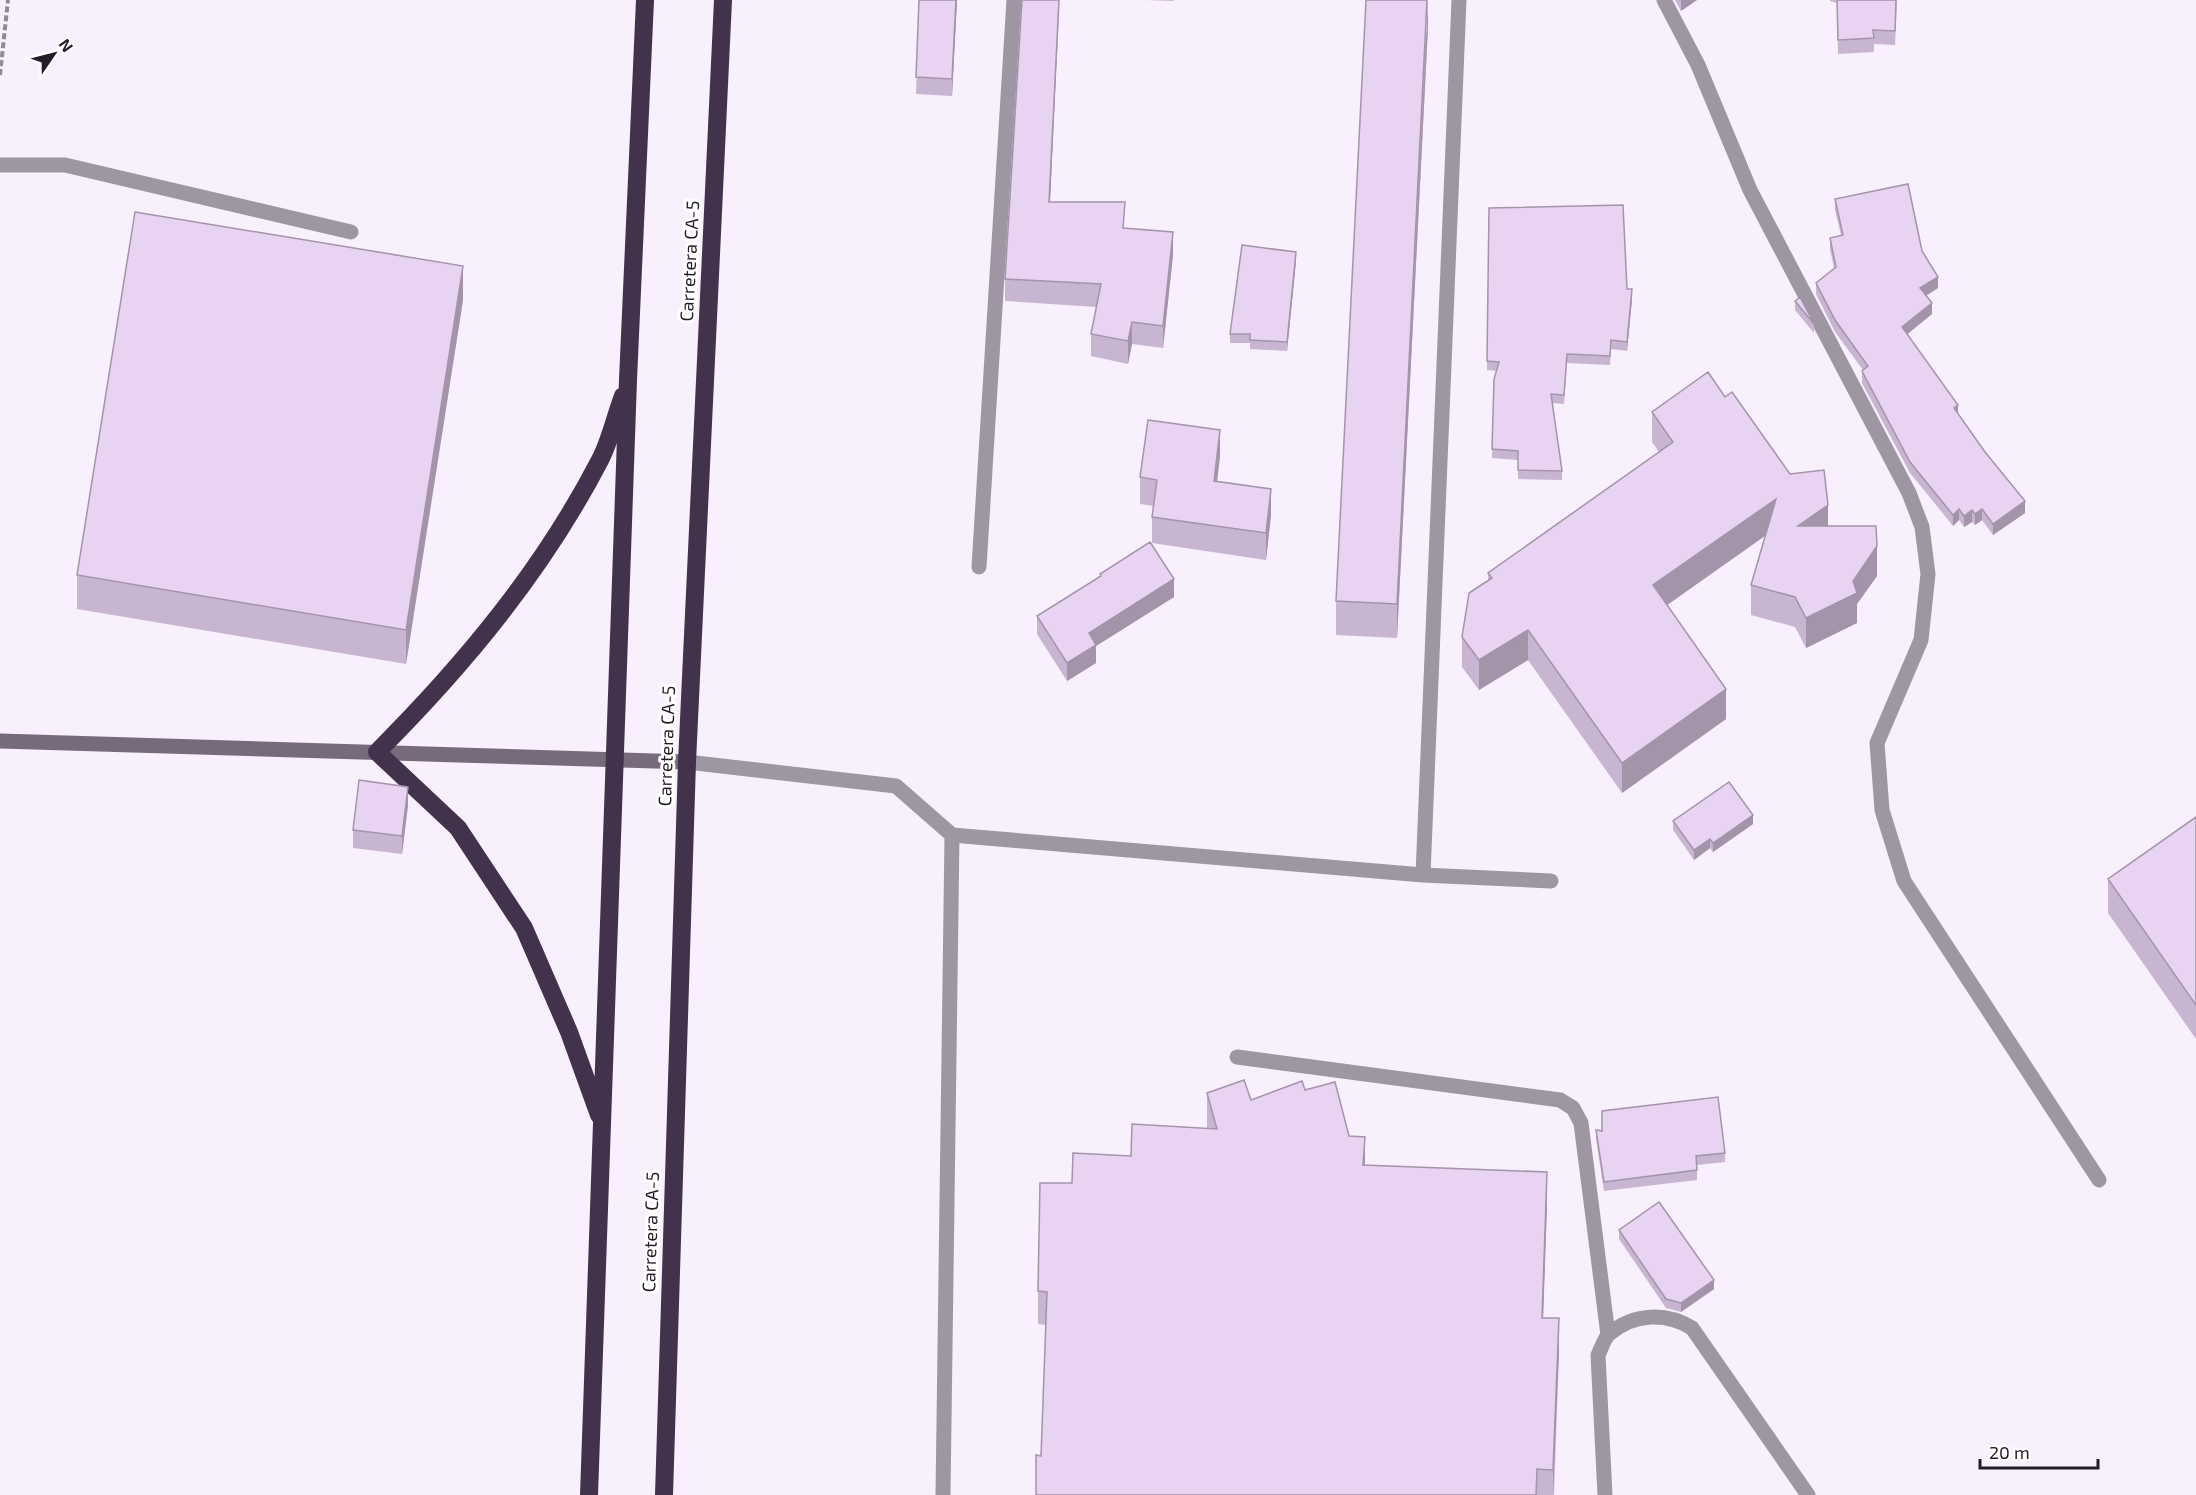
<svg xmlns="http://www.w3.org/2000/svg" width="2196" height="1495" font-family="'Exo 2',sans-serif">
  <style>
    .lines { fill: none; stroke-linecap: round; stroke-linejoin: round }
    .path { stroke: #918995; stroke-width: 4; stroke-dasharray: 6 3; stroke-linecap: butt }
    .lane { stroke: #9f96a4; stroke-width: 15 }
    .secondary { stroke: #776a7d; stroke-width: 15 }
    .highway { stroke: #43324b; stroke-width: 18 }
    .wall { fill: #c8b5d1 }
    .shaded-wall { fill: #a394aa }
    .building { fill: #e9d3f3; stroke: #a394aa; stroke-width: 1.5 }
    .labels { text-anchor: middle; stroke-width: 6; stroke-linejoin: round; paint-order: stroke }
    .street-label { font-size: 18px; fill: #241c28; stroke: #fff }
  </style>
  <rect width="100%" height="100%" fill="#f8f0fd"/>
  <g class="lines">
    <path class="path" d="M0 75 8 0"/>
    <path class="lane" d="M1664 0 1698 65 1750 190 1909 493 1922 527 1928 574 1921 640 1877 743 1882 810 1904 881 2099 1180
      M0 165H65L351 232
      M979 567 1014 0
      M687 762 896 786 952 835 1423 875 1551 881
      M1423 875 1459 0
      M1237 1057 1560 1100 1573 1108 1581 1123 1608 1335
      M943 1495 952 835
      M1605 1495 1598 1355C1601 1349 1604 1339 1609 1334 1634 1313 1666 1312 1692 1328L1808 1495"/>
    <path class="secondary" d="M0 741 687 762"/>
    <path class="highway" d="M599 1115 569 1032 524 928 458 828 377 752C464 665 543 570 600 460 610 441 615 417 623 396
      M589 1495 628 380 645 0
      M664 1495 687 762 723 0"/>
  </g>
  <path class="wall" d="M919 0H957L952 96 916 94Z
    M1059 0 1050 202 1125 228 1173 255 1163 348 1132 344 1128 364 1091 356V334L1096 307 1005 301V279Z
    M1146 0H1174V1Z
    M1675 0H1697L1681 11Z
    M1830 0H1897L1895 45 1874 44V52L1838 54 1837 3 1830 1Z
    M1428 27 1397 638 1336 635V601Z
    M1835 199 1922 251 1938 288 1926 296 1932 314 1908 334 1958 415 2025 513 1993 535 1982 520 1975 525 1972 522 1964 527 1959 520 1953 526 1910 473 1862 383V371L1863 370 1835 332 1816 294V283L1834 268 1830 249V238L1841 235 1835 210Z
    M1489 208 1627 289 1632 299 1627 351 1611 349 1610 365 1567 363 1564 404 1552 403 1562 471V480L1518 479V460L1492 458 1494 379 1497 371 1487 370Z
    M1296 261 1287 351 1250 349V343H1230V334Z
    M463 300 406 664 77 609V575Z
    M1795 301 1814 324V333L1795 310Z
    M1725 397 1790 474 1828 526 1877 576 1857 604V623L1806 648 1795 627 1751 615V585L1765 536 1667 605 1726 719 1622 793 1528 660 1479 690 1462 667V637L1488 581V573L1659 452 1652 442V412Z
    M1220 456 1217 481 1271 515 1266 560 1152 543V517L1154 506 1140 504V477Z
    M1100 574 1174 597 1096 646V663L1067 681 1037 634V616L1100 577Z
    M408 805 402 854 353 848V830Z
    M2196 817V1039L2108 913V879Z
    M1673 821 1753 824 1713 852 1710 848 1694 860 1673 830Z
    M1305 1090 1349 1136 1365 1165 1547 1205 1543 1318 1559 1352 1554 1495H1036L1041 1456 1046 1325 1038 1324V1291L1072 1183 1131 1156 1207 1128V1093L1251 1100Z
    M1596 1130 1725 1153V1162L1697 1165V1180L1604 1191 1596 1139Z
    M1619 1230 1714 1289 1681 1312 1666 1308 1619 1239Z"/>
  <path class="shaded-wall" d="M956 0H957L952 96V79Z
    M1059 0V11L1049 224V202Z
    M1428 0V27L1397 638V604Z
    M1681 0H1697L1681 11Z
    M1173 232V255L1163 348V326Z
    M1296 252V261L1287 351V342Z
    M463 266V300L406 664V630Z
    M1938 277V288L1920 299V288Z
    M1632 289V299L1627 351V342Z
    M1932 303V314L1902 338V327Z
    M1132 322V344L1128 364V341Z
    M1958 405V416L1954 408Z
    M1220 430V456L1214 507V481Z
    M1271 489V515L1266 560V533Z
    M1776 499V528L1653 615V585Z
    M2025 501V513L1993 535V524Z
    M1828 505V535L1798 526Z
    M1959 509V520L1953 526V515Z
    M1982 509V520L1975 525V514Z
    M1972 510V522L1964 527V516Z
    M1877 546V576L1857 604V623L1806 648V618L1853 581Z
    M1174 579V597L1096 646V663L1067 681V663L1089 633Z
    M1528 630V660L1479 690V660Z
    M1726 689V719L1622 793V763Z
    M408 787V805L402 854V836Z
    M1753 815V824L1713 852V843Z
    M1710 839V848L1694 860V850Z
    M1365 1137V1170L1363 1165Z
    M1547 1172V1205L1542 1351V1318Z
    M1714 1280V1289L1681 1312V1303Z
    M1559 1318V1352L1553 1495V1470Z"/>
  <path class="building" d="M919 0H956L952 79 916 77Z
    M1022 0H1059L1049 202H1125L1123 228 1173 232 1163 326 1132 322 1128 341 1091 334 1101 284 1005 279Z
    M1366 0H1427L1397 604 1336 601Z
    M1837 0H1896L1895 31 1873 30 1874 38 1838 40Z
    M1908 184 1922 251 1938 277 1920 288 1932 303 1902 327 1958 405 1954 408 1985 452 2025 501 1993 524 1982 509 1975 514 1972 510 1964 516 1959 509 1953 515 1910 462 1862 371 1868 366 1835 320 1816 283 1836 267 1830 238 1843 235 1835 199Z
    M1623 205 1627 289H1632L1627 342 1611 340 1610 356 1567 354 1564 395 1551 394 1562 471 1518 470V451L1492 449 1494 379 1499 362 1487 361 1489 208Z
    M135 212 463 266 406 630 77 575Z
    M1242 245 1296 252 1287 342 1250 340V334H1230Z
    M1800 297 1814 324 1795 301Z
    M1708 372 1725 397 1732 392 1790 474 1824 470 1828 505 1798 526H1876L1877 546 1853 581 1857 593 1806 618 1795 597 1751 585 1776 499 1653 585 1726 689 1622 763 1528 630 1479 660 1462 637 1469 593 1492 578 1488 573 1673 442 1652 412Z
    M1148 420 1220 430 1214 481 1271 489 1266 533 1152 517 1157 480 1140 477Z
    M1150 542 1174 579 1089 633 1096 645 1067 663 1037 616 1101 576 1100 574Z
    M359 780 408 787 402 836 353 830Z
    M1729 782 1753 815 1713 843 1710 839 1694 850 1673 821Z
    M2196 817V1005L2108 879Z
    M1244 1080 1251 1100 1302 1081 1305 1090 1335 1082 1349 1136 1365 1137 1363 1165 1547 1172 1542 1318H1559L1553 1470 1537 1469 1536 1495H1036V1455L1041 1456 1047 1292 1038 1291 1040 1183H1072L1073 1153 1131 1156 1132 1124 1217 1129 1207 1093Z
    M1718 1097 1725 1153 1696 1156 1697 1170 1604 1182 1596 1130 1602 1131V1111Z
    M1659 1202 1714 1280 1681 1303 1666 1299 1619 1230Z"/>
  <g class="labels">
    <g class="street-label">
      <text transform="translate(690 261) rotate(-87)" y="6">Carretera CA-5</text>
      <text transform="translate(667 746) rotate(-88)" y="6">Carretera CA-5</text>
      <text transform="translate(651 1232) rotate(-88)" y="6">Carretera CA-5</text>
    </g>
  </g>
  <g transform="translate(54 54) rotate(55)" stroke="#ffffff" stroke-width="4.5" paint-order="stroke">
  <path d="M0-4.5L10 22L0 15L-10 22Z" fill="#241c28"/>
  <text y="-9" font-size="16" font-weight="bold" text-anchor="middle" fill="#241c28">N</text>
  </g>
  <path d="M1980 1459v9h118v-9" fill="none" stroke="#241c28" stroke-width="3"/>
  <text x="1989" y="1459" font-size="18" fill="#241c28" stroke="#ffffff" stroke-width="4.5" paint-order="stroke">20 m</text>
</svg>
